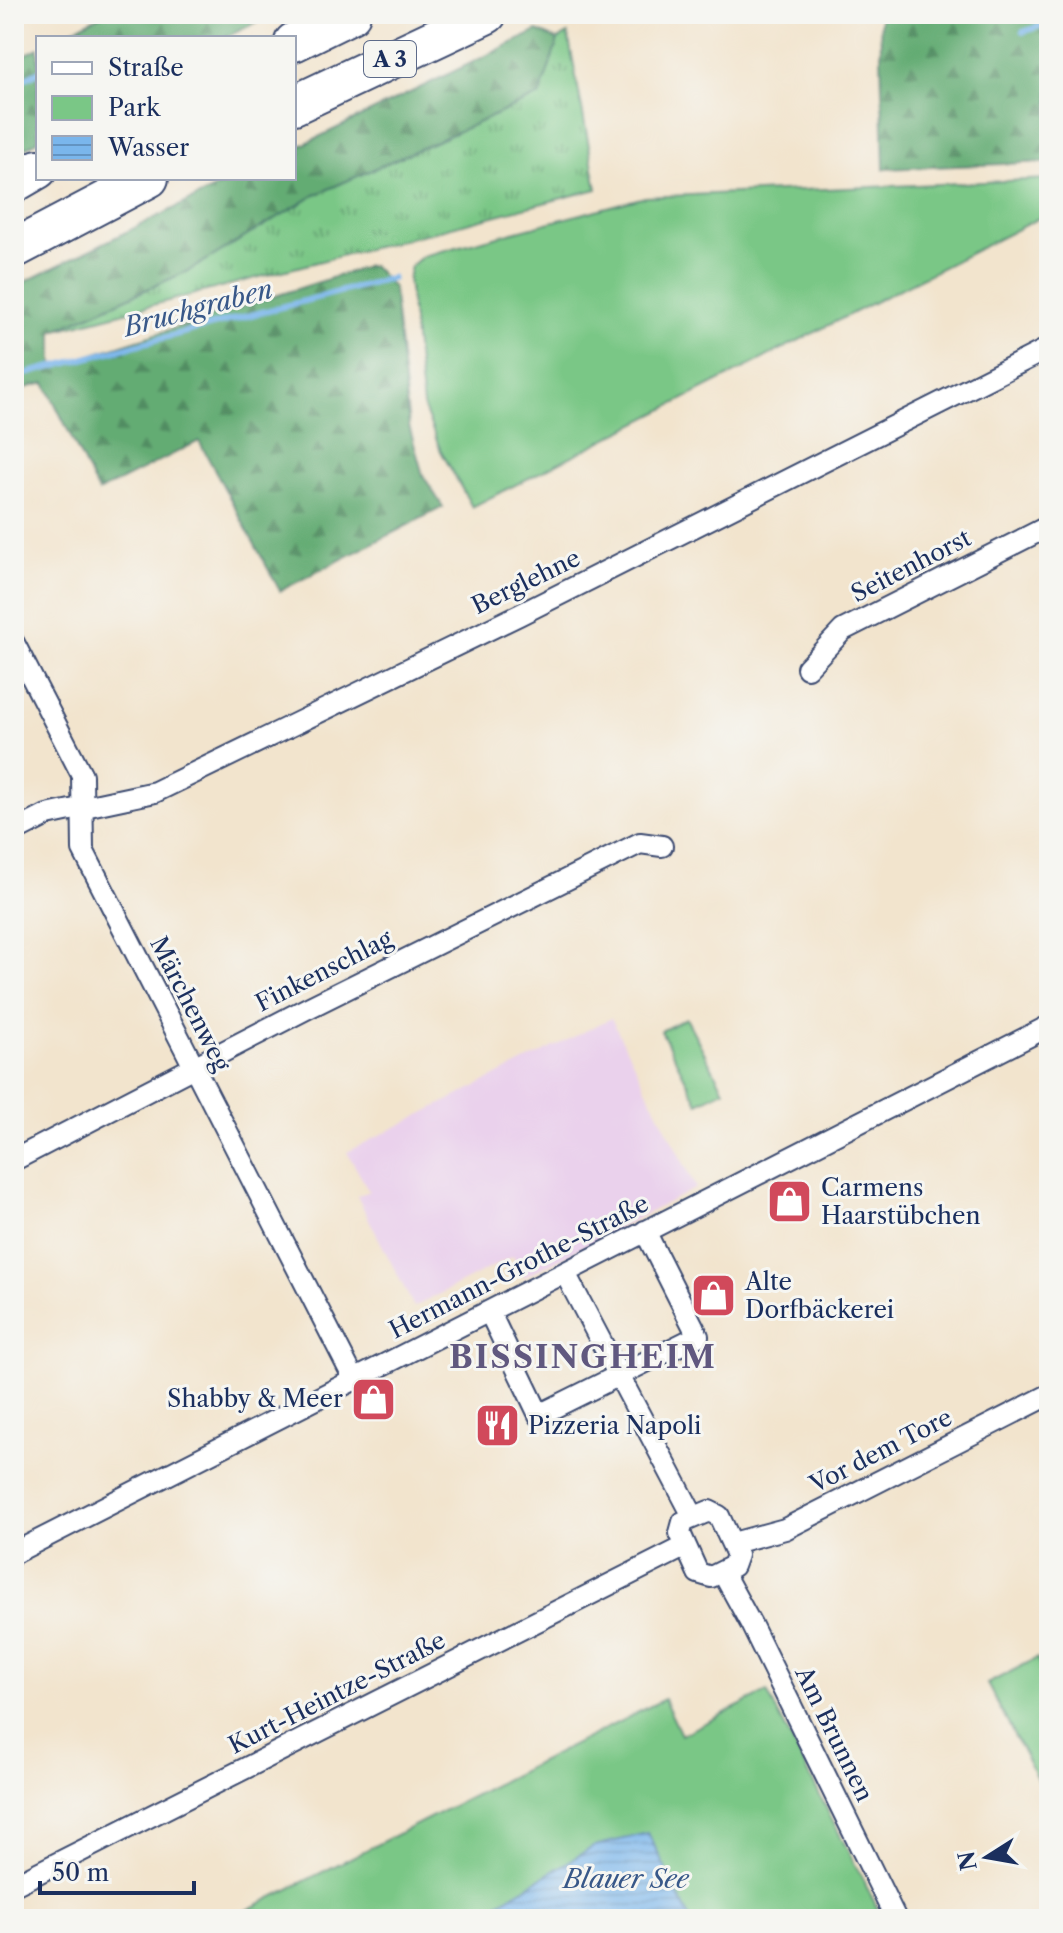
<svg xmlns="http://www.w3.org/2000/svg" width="1063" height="1933" font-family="'Libre Caslon Text',serif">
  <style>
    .built { fill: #ead1ec }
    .grass { fill: url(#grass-tufts); stroke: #4a7b72; stroke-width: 2 }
    .forest { fill: url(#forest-firs); stroke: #3f6e68; stroke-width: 2 }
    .green { fill: #7ac786; stroke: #4a7b72; stroke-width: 2 }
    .water { fill: url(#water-rules); stroke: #4a72a5; stroke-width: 2 }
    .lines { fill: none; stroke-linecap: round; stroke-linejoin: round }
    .stream { stroke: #7ab6ec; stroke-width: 6 }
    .street-casing { stroke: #3b4a6f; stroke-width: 24 }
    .highway-casing { stroke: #3b4a6f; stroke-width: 42 }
    .street { stroke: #fff; stroke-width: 20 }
    .highway { stroke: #fff; stroke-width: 38 }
    .labels { text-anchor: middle; stroke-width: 6; stroke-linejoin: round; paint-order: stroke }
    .shield { fill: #f6f6f2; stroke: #5d6b8a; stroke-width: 2 }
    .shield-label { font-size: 22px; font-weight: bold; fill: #1b2f5e }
    .street-label { font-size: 24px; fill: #1b2f5e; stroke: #f6f6f2 }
    .poi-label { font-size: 24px; fill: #1b2f5e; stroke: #f6f6f2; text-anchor: start }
    .water-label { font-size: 26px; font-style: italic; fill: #385889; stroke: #f6f6f2 }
    .district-label { font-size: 32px; font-weight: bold; letter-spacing: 2px; fill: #60587f; stroke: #f6f6f2 }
  </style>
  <defs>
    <pattern id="grass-tufts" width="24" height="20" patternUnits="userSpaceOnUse" patternTransform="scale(2)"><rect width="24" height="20" fill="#7ac786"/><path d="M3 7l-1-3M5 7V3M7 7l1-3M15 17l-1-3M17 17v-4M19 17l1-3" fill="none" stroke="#63a271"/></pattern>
    <pattern id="forest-firs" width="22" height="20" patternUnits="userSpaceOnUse" patternTransform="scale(2)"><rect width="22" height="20" fill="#63ac73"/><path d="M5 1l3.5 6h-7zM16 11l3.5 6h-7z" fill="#518c62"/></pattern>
    <pattern id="water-rules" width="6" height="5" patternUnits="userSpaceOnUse" patternTransform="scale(2)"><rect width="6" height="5" fill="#7ab6ec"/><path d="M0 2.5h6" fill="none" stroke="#6394c2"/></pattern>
  </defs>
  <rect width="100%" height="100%" fill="#f6f6f2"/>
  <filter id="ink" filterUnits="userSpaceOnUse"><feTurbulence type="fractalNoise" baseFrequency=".0125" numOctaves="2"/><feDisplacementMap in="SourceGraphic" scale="16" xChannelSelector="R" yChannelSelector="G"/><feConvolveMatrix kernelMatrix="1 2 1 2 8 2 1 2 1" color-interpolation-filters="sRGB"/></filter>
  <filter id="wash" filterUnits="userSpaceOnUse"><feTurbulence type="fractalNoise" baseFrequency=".006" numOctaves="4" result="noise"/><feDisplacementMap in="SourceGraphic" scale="32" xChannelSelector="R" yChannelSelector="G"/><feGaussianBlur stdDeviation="1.8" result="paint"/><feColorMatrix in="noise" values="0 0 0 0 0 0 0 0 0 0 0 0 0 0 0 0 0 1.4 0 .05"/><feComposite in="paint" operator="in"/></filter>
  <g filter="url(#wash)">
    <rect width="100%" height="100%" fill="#f2e4cd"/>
    <path class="built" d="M611 1018 696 1188 524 1277 513 1256 414 1307 357 1196 369 1191 347 1152Z"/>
    <path class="grass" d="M568 34 597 189 53 331 190 270 315 195 540 95 558 40Z"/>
    <path class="forest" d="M103 14H274L224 38H57Z
      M880 14H1049V162L884 169Z
      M537 31 558 40 540 95 315 195 190 270 53 331V367L372 265 393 287 409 426 423 475 443 507 280 591 199 441 98 492 45 383 14 391V287L236 178H294V149Z
      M38 48V141L14 154V60Z"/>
    <path class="green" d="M1049 179V213L472 507 441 451 423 406 408 279 411 266 423 256 645 197Z
      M686 1018 724 1090 698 1103 661 1031Z
      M1037 1658 1049 1680V1782L1041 1786 987 1684Z
      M767 1692 883 1919H230L664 1699 681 1735Z"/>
    <path class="water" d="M648 1833 690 1919H472L595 1846Z"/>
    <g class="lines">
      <path class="stream" d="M1023 32 1049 23
        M14 84 38 72
        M14 377 392 278
        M1043 1919 1049 1916"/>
    </g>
  </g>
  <g filter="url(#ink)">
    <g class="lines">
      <defs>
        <path id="street" d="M14 643 82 775 83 850 355 1381
          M807 668 843 630 1049 526
          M14 832 47 815 155 792 519 615 1049 348
          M14 1160 306 1009 640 843 662 846
          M565 1273 693 1516
          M490 1313 539 1415 698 1336 645 1231
          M709 1511 719 1516 737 1555 733 1566 711 1577 698 1573 680 1533 683 1522Z
          M733 1543 785 1529 1049 1395
          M14 1553 1049 1026
          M723 1573 751 1624 896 1919
          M14 1885 684 1547"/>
        <path id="highway" d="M294 42 351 14
          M294 105 487 14
          M14 183 38 169
          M14 249 149 178"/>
      </defs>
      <use href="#street" class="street-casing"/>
      <use href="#highway" class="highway-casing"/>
      <use href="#street" class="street"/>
      <use href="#highway" class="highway"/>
    </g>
  </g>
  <defs>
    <symbol id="shop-square" viewBox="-11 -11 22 22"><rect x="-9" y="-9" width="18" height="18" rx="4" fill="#d1495b" stroke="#f6f6f2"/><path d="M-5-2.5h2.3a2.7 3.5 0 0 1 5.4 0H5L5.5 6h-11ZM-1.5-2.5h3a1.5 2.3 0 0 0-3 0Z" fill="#fff"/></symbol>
    <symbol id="restaurant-square" viewBox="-11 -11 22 22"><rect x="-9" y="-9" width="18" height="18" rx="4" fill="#d1495b" stroke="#f6f6f2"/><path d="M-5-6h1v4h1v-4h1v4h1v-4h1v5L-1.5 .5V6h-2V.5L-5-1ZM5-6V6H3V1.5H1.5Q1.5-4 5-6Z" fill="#fff"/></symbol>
  </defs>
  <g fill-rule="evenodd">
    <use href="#shop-square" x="764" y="1176" width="51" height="51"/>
    <use href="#shop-square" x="688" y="1270" width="51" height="51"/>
    <use href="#shop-square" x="348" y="1374" width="51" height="51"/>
    <use href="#restaurant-square" x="472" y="1400" width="51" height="51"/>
  </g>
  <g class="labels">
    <rect class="shield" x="364" y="41" width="52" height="36" rx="6"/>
    <g class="shield-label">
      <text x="390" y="67">A 3</text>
    </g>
    <g class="street-label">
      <text transform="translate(911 566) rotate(-27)" y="8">Seitenhorst</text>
      <text transform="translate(526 582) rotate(-26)" y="8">Berglehne</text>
      <text transform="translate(324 971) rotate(-27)" y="8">Finkenschlag</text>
      <text transform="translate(190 1004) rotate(63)" y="8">Märchenweg</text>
      <text transform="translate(519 1267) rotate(-27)" y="8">Hermann-Grothe-Straße</text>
      <text transform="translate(881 1451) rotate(-27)" y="8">Vor dem Tore</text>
      <text transform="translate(337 1693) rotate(-27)" y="8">Kurt-Heintze-Straße</text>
      <text transform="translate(834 1734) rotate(64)" y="8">Am Brunnen</text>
    </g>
    <g class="poi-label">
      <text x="821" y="1196">Carmens<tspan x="821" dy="28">Haarstübchen</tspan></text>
      <text x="745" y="1290">Alte<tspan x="745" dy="28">Dorfbäckerei</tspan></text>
      <text x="343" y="1407" text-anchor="end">Shabby &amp; Meer</text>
      <text x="528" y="1434">Pizzeria Napoli</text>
    </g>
    <g class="water-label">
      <text transform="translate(198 308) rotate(-15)" y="9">Bruchgraben</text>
      <text x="626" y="1888">Blauer See</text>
    </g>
    <g class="district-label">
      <text x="583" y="1368">BISSINGHEIM</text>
    </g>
  </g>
  <rect width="1063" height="1933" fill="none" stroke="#f6f6f2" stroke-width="48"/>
  <rect x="36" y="36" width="260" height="144" fill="#f6f6f2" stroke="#9ea6b7" stroke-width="2"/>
  <rect x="52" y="62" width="40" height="12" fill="#ffffff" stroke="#9ea6b7" stroke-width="2"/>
  <text x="108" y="76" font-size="24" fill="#1b2f5e">Straße</text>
  <rect x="52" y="96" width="40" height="24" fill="#7ac786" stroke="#9ea6b7" stroke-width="2"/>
  <text x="108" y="116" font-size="24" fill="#1b2f5e">Park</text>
  <rect x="52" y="136" width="40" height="24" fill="url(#water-rules)" stroke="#9ea6b7" stroke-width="2"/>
  <text x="108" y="156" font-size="24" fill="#1b2f5e">Wasser</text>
  <g transform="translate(987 1857) rotate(259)" stroke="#f6f6f2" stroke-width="6" paint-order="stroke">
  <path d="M0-6L14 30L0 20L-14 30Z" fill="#1b2f5e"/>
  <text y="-12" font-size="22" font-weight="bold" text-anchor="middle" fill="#1b2f5e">N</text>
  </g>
  <path d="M40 1881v12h154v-12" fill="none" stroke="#1b2f5e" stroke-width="4"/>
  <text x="52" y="1881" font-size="24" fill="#1b2f5e" stroke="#f6f6f2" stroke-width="6" paint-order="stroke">50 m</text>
</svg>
